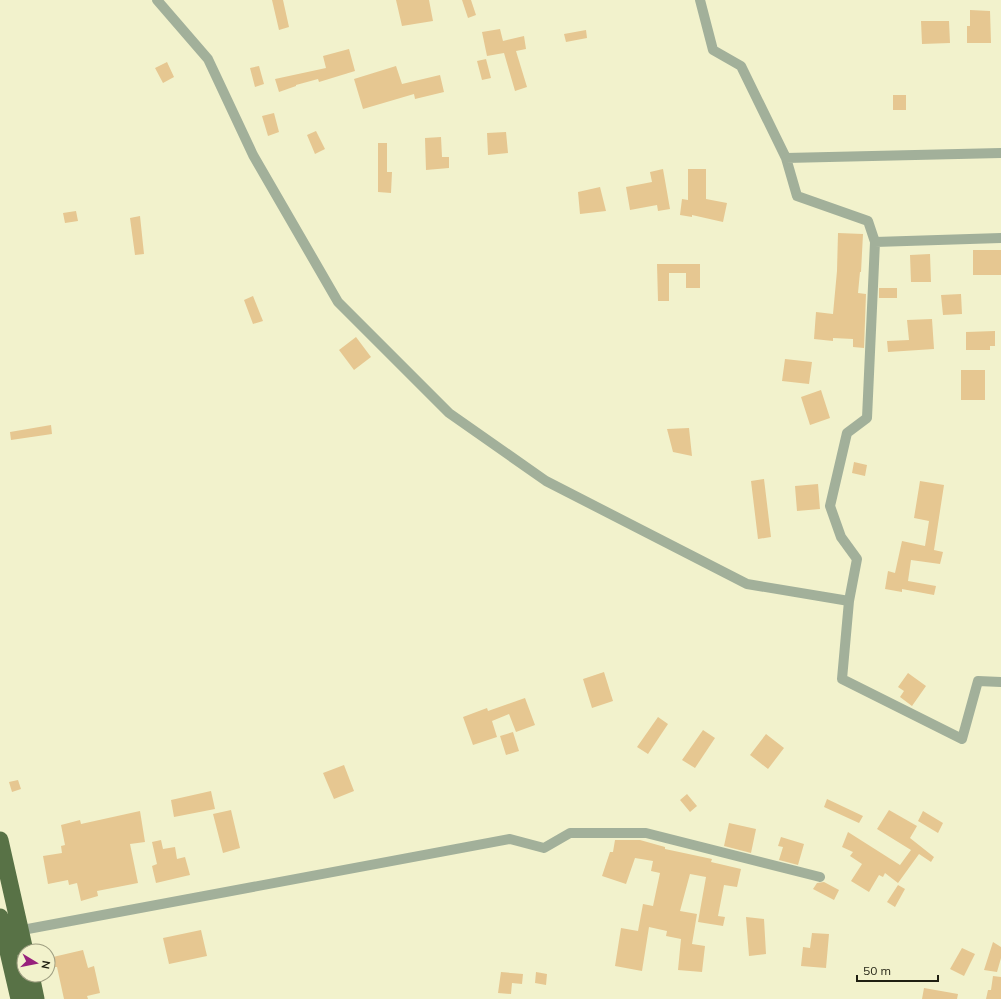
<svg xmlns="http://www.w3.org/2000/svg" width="1001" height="999" font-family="Mulish,sans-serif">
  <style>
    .building { fill: #e6c791 }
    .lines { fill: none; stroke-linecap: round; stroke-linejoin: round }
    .minor { stroke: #a2b09a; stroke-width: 10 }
    .trunk { stroke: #587246; stroke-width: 17 }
  </style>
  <rect width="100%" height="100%" fill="#f2f2cc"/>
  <path class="building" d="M272 0H283L289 27 279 30Z
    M396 0H429L433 21 402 26Z
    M462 0H471L476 15 468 18Z
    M970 10 990 11 991 43H967V26H970Z
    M921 21H949L950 43 922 44Z
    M500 29 503 41 524 36 526 49 516 51 527 87 515 91 504 53 487 56 482 32Z
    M586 30 587 38 566 42 564 34Z
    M349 49 355 71 319 82 318 79 296 85V86L279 92 275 79 326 68 323 56Z
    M486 59 491 78 482 80 477 61Z
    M167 62 174 77 163 83 155 68Z
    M259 66 264 84 255 87 250 68Z
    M396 66 402 84 440 75 444 92 415 99 414 94 363 109 354 79Z
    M893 95H906V110H893Z
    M274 113 279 132 268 136 262 116Z
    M316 131 325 149 315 154 307 135Z
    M506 132 508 153 488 155 487 133Z
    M441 137 442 157H449V168L426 170 425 138Z
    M378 143H387V172H392L391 193 378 192Z
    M663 169 670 209 658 211 657 205 630 210 626 187 652 182 650 172Z
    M688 169H706V199L727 203 723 222 692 215V217L680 215 682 199 688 200Z
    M600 187 606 211 580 214 578 192Z
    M76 211 78 221 65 223 63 213Z
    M140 216 144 254 135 255 130 218Z
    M838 233 863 234 861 272H860L858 293 866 294 864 348 853 347V339L833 338V341L814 339 816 312 833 314 837 271Z
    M973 250H1001V275H973Z
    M930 254 931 282H911L910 255Z
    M657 264H700V288H686V273H669V301H658Z
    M879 288H897V298H879Z
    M961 294 962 314 943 315 941 295Z
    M253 296 263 321 253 324 244 300Z
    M932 319 934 349 888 352 887 341 909 340 907 320Z
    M995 331V346H990V350H966V332Z
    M356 337 371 357 354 370 339 350Z
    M785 359 812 362 809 384 782 381Z
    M961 370H985V400H961Z
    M821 390 830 418 810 425 801 397Z
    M51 425 52 434 11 440 10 432Z
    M689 428 692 456 673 452 667 429Z
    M854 462 867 465 865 476 852 473Z
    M764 479 771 537 758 539 751 481Z
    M920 481 944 485 934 550 943 552 940 564 911 560 908 581 936 586 934 595 902 589V592L885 589 888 571 895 573 902 541 925 546 929 521 914 518Z
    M818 484 820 509 797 511 795 486Z
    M604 672 613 701 592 708 583 679Z
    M908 673 926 686 912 706 900 697 904 691 898 687Z
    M525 698 535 725 516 732 509 714 492 721 497 737 473 745 463 717 487 708 488 711Z
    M658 717 668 724 648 754 637 747Z
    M703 730 715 738 695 768 682 760Z
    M513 732 519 751 506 755 500 736Z
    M766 734 784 748 768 769 750 755Z
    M344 765 354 791 334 799 323 773Z
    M18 780 21 789 12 792 9 782Z
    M211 791 215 809 174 817 171 800Z
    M687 794 697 806 690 812 680 800Z
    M827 799 863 816 859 823 824 807Z
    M231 810 240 848 223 853 213 814Z
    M889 810 917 826 910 838 934 857 931 862 919 854 898 883 885 873 883 877 879 875 869 892 851 881 862 864 850 856 853 852 842 847 848 832 900 865 911 850 877 829Z
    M140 811 145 842 130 844 138 883 97 891 98 896 81 901 77 883 69 885 68 880 48 884 43 856 62 853 61 846 65 845 61 825 80 820 81 824Z
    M923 811 943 823 938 833 918 821Z
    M729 823 756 829 751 853 724 846Z
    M781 837 804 844 798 865 779 860 783 847 778 846Z
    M161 840 163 849 175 847 177 859 185 857 190 875 156 883 152 866 157 864 152 842Z
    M615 840H640L665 847V849L712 859 711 862 741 869 737 887 724 885 718 916 725 917 723 926 698 922 706 877 690 874 680 911 697 914 692 944 705 946 702 972 678 970 681 939 666 936 667 931 649 927 642 971 615 966 621 928 638 931 643 904 653 906 660 873 651 871 653 861 635 858 626 884 602 876 610 852H613Z
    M824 882 839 890 834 900 813 889 817 883Z
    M898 885 905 889 895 907 887 902Z
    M746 917 764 919 766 954 749 956Z
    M201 930 207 956 169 964 163 938Z
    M812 933 829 934 826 968 801 966 803 947 810 948Z
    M993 942 1001 947V958L997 972 984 970Z
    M962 948 975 954 964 976 950 969Z
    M83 950 88 968 94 966 100 993 87 996 88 999H64L57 967H55L53 957Z
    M501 972 523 974 522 984 512 983 511 994 498 993Z
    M536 972 547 974 546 985 535 983Z
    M993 976 1001 977V999H986L988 990H991Z
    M924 988 958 994 957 999H922Z"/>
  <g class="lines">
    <path class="minor" d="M157 0 208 59 253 155 338 302 449 413 546 481 747 584 849 601
      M700 0 713 50 741 66 786 158 797 196 868 221 875 242 867 418 847 433 830 506 841 537 857 559 849 601 842 679 962 739 978 681 1001 682
      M786 158 1001 153
      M875 242 1001 238
      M17 931 510 839 544 848 570 833H646L820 877"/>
    <path class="trunk" d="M0 840 25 951
      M0 917 19 999
      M31 975 36 999"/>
  </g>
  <g transform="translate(36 963) rotate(100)"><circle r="19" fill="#f2f2cc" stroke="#9e9e81"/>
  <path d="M0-3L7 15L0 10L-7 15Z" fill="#97217c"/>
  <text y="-6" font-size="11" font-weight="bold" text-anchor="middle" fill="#1f1f11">N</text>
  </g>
  <path d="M857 975v6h81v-6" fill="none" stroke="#1f1f11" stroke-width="2"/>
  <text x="863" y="975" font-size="12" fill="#1f1f11" stroke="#f2f2cc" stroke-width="3" paint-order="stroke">50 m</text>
</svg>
